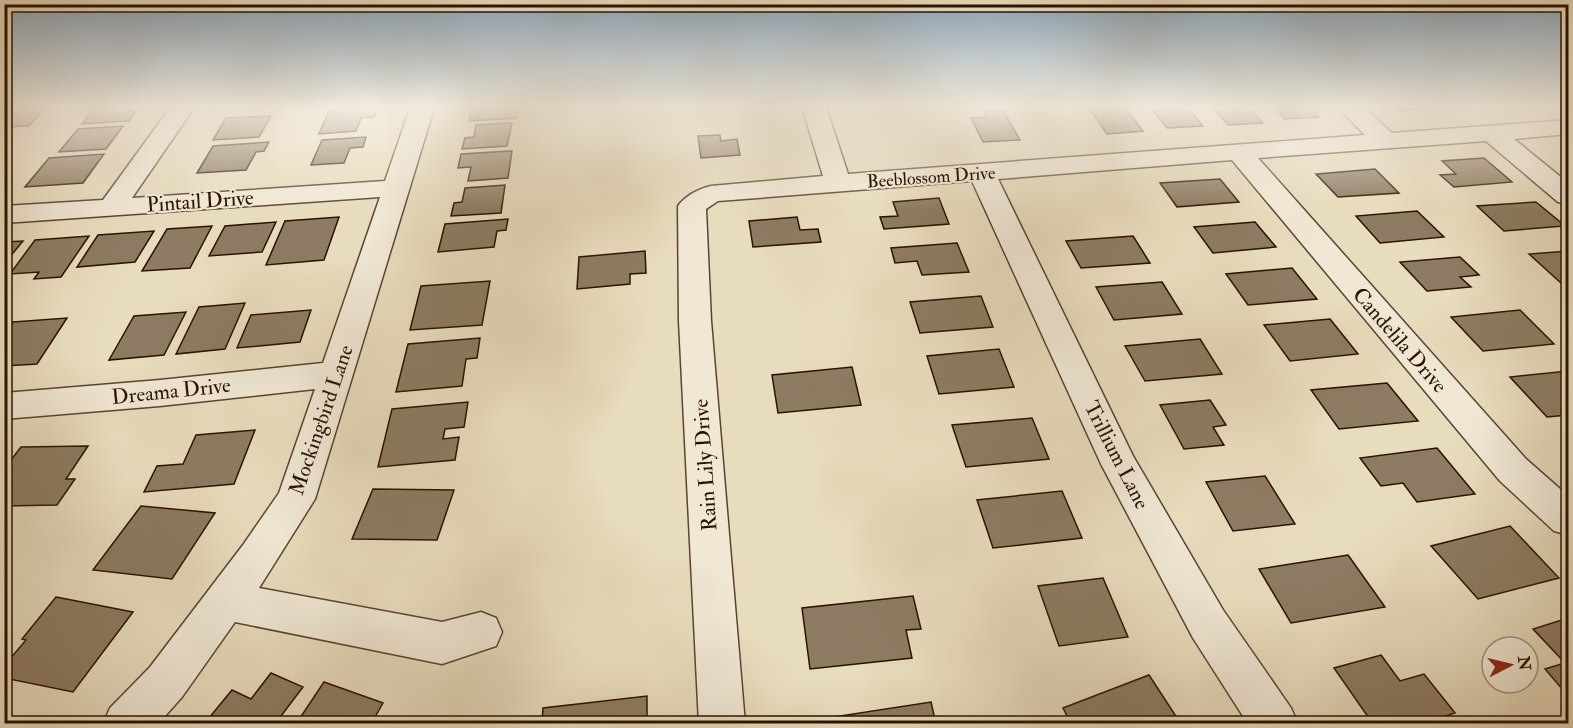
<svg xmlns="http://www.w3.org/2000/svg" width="1573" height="728" font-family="'IM FELL Double Pica',serif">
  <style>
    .building { fill: #8d7b63; stroke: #2a1200; stroke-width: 1.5 }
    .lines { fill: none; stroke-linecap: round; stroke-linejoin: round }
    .minor-casing { stroke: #5a4430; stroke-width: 3 }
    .minor { fill: #f0e8d5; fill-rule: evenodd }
    .labels { text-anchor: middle; stroke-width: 4.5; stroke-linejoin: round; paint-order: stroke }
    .far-street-label { font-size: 18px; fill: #2a1200; stroke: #f0e8d5 }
    .street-label { font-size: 21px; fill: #2a1200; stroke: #f0e8d5 }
  </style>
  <rect width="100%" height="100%" fill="#e8dcbe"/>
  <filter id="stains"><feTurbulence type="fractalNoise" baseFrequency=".00333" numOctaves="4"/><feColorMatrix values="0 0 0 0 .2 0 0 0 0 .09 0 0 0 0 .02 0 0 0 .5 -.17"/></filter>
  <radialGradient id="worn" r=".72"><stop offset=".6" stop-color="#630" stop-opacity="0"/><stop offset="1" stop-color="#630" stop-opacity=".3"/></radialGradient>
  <path class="building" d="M45 108 29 126 4 127V109Z
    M95 108H130L128 111 137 110 129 121 82 124Z
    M377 108 374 117 361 118 356 131 319 134 330 109Z
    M518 108 516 118 469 121 471 109Z
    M1089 108H1125L1143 131 1107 134Z
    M1151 108H1188L1203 126 1167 128Z
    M1213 108H1249L1263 123 1228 125Z
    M1275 108H1310L1319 117 1285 119Z
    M1394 108H1430L1432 109 1398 111Z
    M1003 110 1020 140 983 142 971 118 987 117 984 111Z
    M271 116 259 137 213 140 226 118Z
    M512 123 507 146 462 149 465 138 474 137 476 125Z
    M123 126 106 149 59 152 78 129Z
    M720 135 721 141 737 139 740 155 701 158 698 136Z
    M366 137 363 147 350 148 344 163 311 165 322 140Z
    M269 142 264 151 256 152 246 170 197 173 213 146Z
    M512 151 508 178 468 181 471 167 458 168 461 154Z
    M104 154 83 183 25 187 49 158Z
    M1484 158 1512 182 1454 187 1440 175 1456 174 1442 161Z
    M1375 169 1399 193 1338 197 1316 174Z
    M1220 179 1239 202 1177 207 1160 183Z
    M505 185 501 213 451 216 454 203 462 202 465 188Z
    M939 198 949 224 884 229 880 217 898 216 893 202Z
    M1536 202 1565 226 1504 231 1477 206Z
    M1417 211 1444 237 1380 243 1356 216Z
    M339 217 324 260 266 265 285 221Z
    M797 217 800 230 818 229 821 242 753 247 749 221Z
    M508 219 506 230 497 231 494 247 438 252 445 224Z
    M276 222 262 252 209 256 225 226Z
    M1255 222 1276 247 1213 253 1194 227Z
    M212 226 190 268 142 271 167 229Z
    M154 231 135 262 77 267 98 235Z
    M89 236 61 277 34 279 39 272 10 274 35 240Z
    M1133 236 1150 263 1081 268 1066 241Z
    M23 241 4 264V242Z
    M957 243 969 272 922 275 917 261 895 263 891 248Z
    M645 251 646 273 630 274V284L577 289 579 257Z
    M1568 251V283H1561L1529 254Z
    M1460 257 1479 275 1460 277 1471 287 1427 291 1400 262Z
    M1292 268 1317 299 1248 305 1226 274Z
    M490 281 482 325 410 330 421 286Z
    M1162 282 1182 314 1114 320 1096 287Z
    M981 296 993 327 920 333 910 302Z
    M245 303 225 349 176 354 199 307Z
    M311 310 300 342 237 348 251 315Z
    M1520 310 1554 344 1483 351 1451 317Z
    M186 312 164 355 109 360 134 316Z
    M67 318 37 364 4 366V334L13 322Z
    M1330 319 1358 354 1290 361 1264 325Z
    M480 338 477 358 466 359 462 386 396 392 408 344Z
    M1200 339 1222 374 1145 381 1125 346Z
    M999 349 1014 387 939 394 927 356Z
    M852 367 861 405 778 413 772 375Z
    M1568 371V415L1547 417 1510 377Z
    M1387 383 1418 421 1339 429 1311 390Z
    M1210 400 1226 425 1213 427 1224 445 1184 449 1160 405Z
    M468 402 464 427 445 429 443 439 459 437 455 460 378 467 392 409Z
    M1032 418 1049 459 966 467 952 425Z
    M255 430 234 484 144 492 157 466 183 464 196 435Z
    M88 446 66 479H75L57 505 4 506V469L21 447Z
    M1437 448 1475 494 1417 502 1403 483 1381 486 1360 458Z
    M1265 476 1295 524 1233 531 1206 482Z
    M373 489 454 490 437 540 352 539Z
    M1062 491 1082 538 993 548 977 500Z
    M141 506 215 513 172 579 93 570Z
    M1510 526 1559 578 1478 599 1431 546Z
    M1348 555 1385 607 1291 623 1259 569Z
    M1103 578 1128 637 1059 646 1038 586Z
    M913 596 921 629 906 630 912 658 810 669 802 608Z
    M56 597 133 612 73 692 4 678V666L26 640 22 639Z
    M1568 618V696L1545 669 1565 663 1533 629Z
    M1381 655 1400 681 1424 674 1455 713 1422 724H1373L1334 668Z
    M271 673 303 687 275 724H204L232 690 251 699Z
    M1149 675 1181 724H1071L1063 708Z
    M324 682 383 703 371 724H296Z
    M647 696V724H542L543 708Z
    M931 702 936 724H821L820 719Z"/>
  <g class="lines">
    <defs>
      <path id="minor" d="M170 108H194L132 198 385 181 410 108H434L315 499 259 588 442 622 481 612 496 618 502 632 496 646 442 664 235 622 182 697 158 724H103L110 708 150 667 243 545 279 493 315 389 160 406 4 419V393L160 380 323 363 380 197 4 223V206L103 200Z
        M805 108H825L827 110 848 174 1365 135 1338 108H1364L1392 133 1568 120V134L1514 139 1568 183V204L1558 202 1486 141 1258 158 1526 459 1568 496V535L1554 531 1500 481 1232 160 998 179 1133 456 1223 610 1291 708 1298 724H1248L1193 638 1101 464 972 181 718 201 706 209 711 321 745 724H699L679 321 678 206C686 195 699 189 711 186L823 176 803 110Z"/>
    </defs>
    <use href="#minor" class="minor-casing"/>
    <use href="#minor" class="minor"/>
  </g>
  <linearGradient id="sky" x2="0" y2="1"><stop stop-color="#8ea8bd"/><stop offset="0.51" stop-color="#f5efe2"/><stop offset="1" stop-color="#f5efe2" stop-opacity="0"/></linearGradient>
  <rect width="1573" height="210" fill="url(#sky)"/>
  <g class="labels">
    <g class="far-street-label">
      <text transform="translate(931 177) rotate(-4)" y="6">Beeblossom Drive</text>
    </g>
    <g class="street-label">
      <text transform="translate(200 201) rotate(-4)" y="7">Pintail Drive</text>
      <text transform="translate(1400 340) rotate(49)" y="7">Candelila Drive</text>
      <text transform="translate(171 391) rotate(-6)" y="7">Dreama Drive</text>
      <text transform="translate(321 420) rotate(-71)" y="7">Mockingbird Lane</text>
      <text transform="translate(1117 455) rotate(63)" y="7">Trillium Lane</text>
      <text transform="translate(705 465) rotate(-94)" y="7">Rain Lily Drive</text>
    </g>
  </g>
  <rect width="1573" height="728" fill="none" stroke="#e8dcbe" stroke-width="24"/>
  <rect x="6" y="6" width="1561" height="716" fill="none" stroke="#2a1200" stroke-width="3"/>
  <rect x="12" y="12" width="1549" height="704" fill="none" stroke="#2a1200" stroke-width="1.5"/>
  <g transform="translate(1510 665) rotate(83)"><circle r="28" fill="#f0e8d5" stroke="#a19280" stroke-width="1.5"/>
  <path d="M0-4.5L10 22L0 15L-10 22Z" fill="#8f2418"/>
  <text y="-9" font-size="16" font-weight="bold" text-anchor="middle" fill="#2a1200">N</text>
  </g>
  <rect width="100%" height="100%" filter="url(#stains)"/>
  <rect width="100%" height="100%" fill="url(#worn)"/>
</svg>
